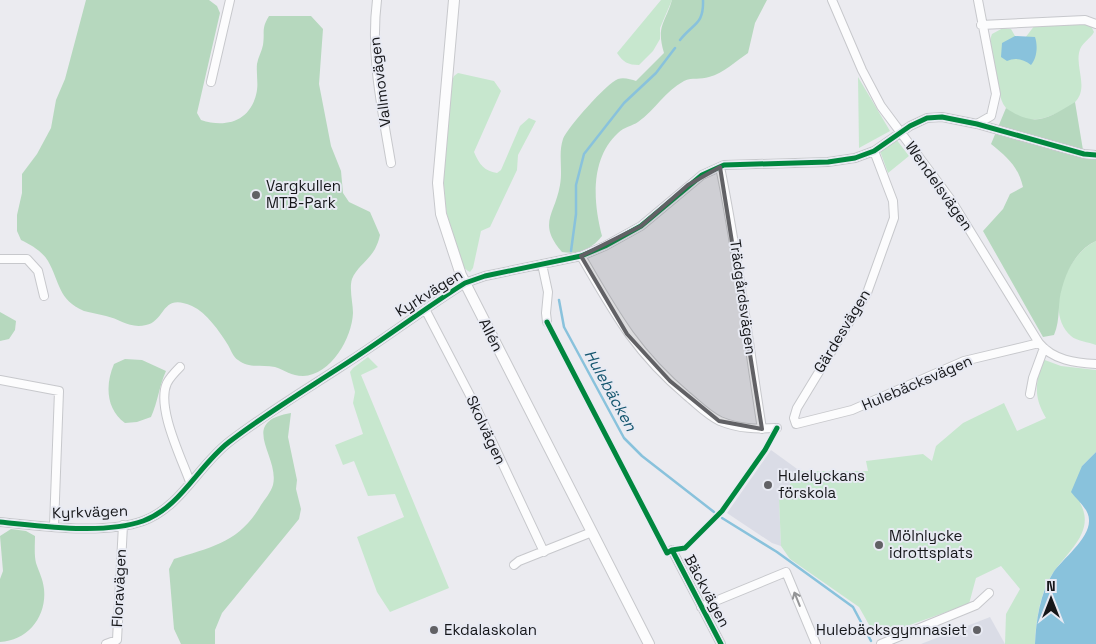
<svg xmlns="http://www.w3.org/2000/svg" width="1096" height="644" font-family="'Space Grotesk',sans-serif">
  <style>
    .built { fill: #dadce6 }
    .green { fill: #c7e7ce }
    .forest { fill: #b6d8be }
    .water { fill: #89c2dc }
    .lines { fill: none; stroke-linecap: round; stroke-linejoin: round }
    .stream { stroke: #89c2dc; stroke-width: 2.5 }
    .minor-casing { stroke: #c7c8cc; stroke-width: 10 }
    .tertiary-casing { stroke: #c7c8cc; stroke-width: 12 }
    .minor { stroke: #fcfcfd; stroke-width: 8 }
    .tertiary { stroke: #fcfcfd; stroke-width: 10 }
    .cycleway-casing { stroke: #e8eaf3; stroke-width: 8 }
    .cycleway { stroke: #00873e; stroke-width: 5 }
    .oneway { stroke: #949597 }
    .marked { fill: #616165; fill-opacity: 0.2; stroke: #616165; stroke-width: 4; stroke-linejoin: round }
    .poi-dot { fill: #616165; stroke: #e8eaf3; stroke-width: 2 }
    .labels { text-anchor: middle; stroke-width: 4; stroke-linejoin: round; paint-order: stroke }
    .street-label { font-size: 15px; fill: #16171a; stroke: #e8eaf3 }
    .poi-label { font-size: 15px; fill: #16171a; stroke: #e8eaf3; text-anchor: start }
    .water-label { font-size: 16px; font-style: italic; fill: #15566f; stroke: #e8eaf3 }
  </style>
  <rect width="100%" height="100%" fill="#ebebf0"/>
  <path class="built" d="M771 450 800 471 779 499 781 546 772 543 727 513Z
    M990 617 1005 644H921Z"/>
  <path class="green" d="M661 0H672L660 28V39L653 51 639 65C628 65 623 62 617 53Z
    M1087 24 1091 26 1094 32C1090 40 1081 42 1079 53 1076 69 1088 87 1076 101 1073 105 1067 107 1063 110 1045 120 1023 126 1006 108 998 99 999 82 996 71 993 59 987 46 992 34L1003 28 1011 29 1015 36 1025 38 1035 25Z
    M458 73 494 81 501 91 474 152C479 164 484 171 497 173L501 170 520 126 529 118 536 121 518 155 517 170 490 227 481 231 473 268 470 272C461 268 460 258 457 250 435 193 446 142 451 83L454 76Z
    M858 77 890 131 859 148Z
    M896 139 909 156 888 173 880 151Z
    M1096 241V345C1089 342 1076 341 1071 336 1043 312 1067 254 1096 241Z
    M368 357 378 367 361 375 449 588 390 612 377 592 357 537 404 517 395 494 368 496 354 461 343 465 335 445 363 434 353 403 355 392 350 372 353 368Z
    M1042 359 1061 366 1096 370V452L1082 466 1080 503C1096 531 1068 551 1053 573 1040 592 1036 621 1035 644H1005L1006 614 1020 589 1001 566 976 578 969 604 876 637 859 607 790 559 781 546 779 499 800 471H868L866 461 923 454 932 461 936 446 963 423 1004 403 1017 431 1046 418C1032 394 1037 384 1042 359Z"/>
  <path class="forest" d="M86 0H209L217 6 220 13 197 113 201 120C225 128 249 122 256 95 259 85 256 74 257 64 258 57 262 51 263 45 265 31 261 29 269 16H311L323 29 319 84 331 146 341 171 343 193 349 202 370 212 380 235C379 240 377 245 375 249 369 260 357 267 352 279 349 289 353 303 353 313 352 338 331 375 303 376 291 376 285 370 275 367 262 364 249 369 238 360 233 357 231 350 228 345 219 331 207 313 192 306 161 292 166 321 146 325 130 329 120 319 106 316 99 314 91 313 84 311 58 300 60 282 48 261 42 251 31 245 21 240L17 231V215L22 193V174L37 154 51 128 56 100 65 79Z
    M672 0H767L755 23 748 53C736 61 724 73 709 77 701 80 692 77 684 81 665 91 655 110 638 122 632 126 624 127 618 133 590 159 593 202 602 236 592 249 578 255 562 252 537 223 555 215 560 185 563 169 558 154 563 139 567 128 607 83 618 79 623 77 631 79 636 81L664 53C656 26 665 24 672 0Z
    M1075 102 1083 150 1096 156V241C1078 249 1067 269 1062 288 1057 303 1061 319 1054 335L1043 337 983 231 1003 209 1010 194 1023 187C1018 166 1007 157 991 144L1006 108C1035 128 1047 119 1075 102Z
    M0 312 16 321 15 330 9 339 0 341Z
    M125 359 142 360 166 371C159 386 158 402 151 417L137 422 125 423C106 409 105 385 114 364Z
    M291 413 288 437 297 480 296 489 301 509 299 519 222 613 215 630V644H181L174 629 169 569 174 559C212 547 240 542 261 505 265 499 271 492 273 485 280 456 237 422 291 413Z
    M11 529 26 531 35 536C35 544 34 555 36 563 39 572 43 579 44 589 47 616 28 641 0 642V579L3 571 0 536Z"/>
  <path class="water" d="M1015 36 1035 37C1038 46 1037 58 1031 65 1024 59 1015 57 1007 61L1001 57 1002 43Z
    M1096 452V644H1035C1036 621 1040 593 1053 573 1062 559 1090 539 1089 520 1089 509 1077 500 1071 492L1082 466Z"/>
  <g class="lines">
    <path class="stream" d="M680 40C693 23 704 25 703 0
      M571 251 576 214V185L584 154 624 103 656 73 675 48
      M559 300 564 327 624 438 642 456 714 512
      M722 518 777 552 853 607 871 641"/>
    <defs>
      <path id="minor" d="M377 0C370 55 382 109 391 163
        M832 0 862 70 881 106 951 200 1039 343C1053 360 1075 363 1096 364
        M981 25 1085 20 1096 24
        M211 82 230 0
        M977 124 991 116 996 94 978 0
        M874 151 893 201 894 218 867 293 797 408 794 418 796 424 852 410 964 361 1039 343
        M720 167C738 253 748 341 762 429
        M581 256C614 313 635 352 687 396 697 404 707 415 720 421 739 429 757 429 777 428
        M0 259H27L38 271 44 296
        M542 264 548 292 546 313 547 322
        M425 309 475 405 544 552
        M180 367C175 372 170 377 167 383 156 407 181 457 190 482
        M0 380 59 391 54 526
        M1030 394 1033 378 1044 348
        M0 522C42 526 103 535 143 521 181 507 198 466 229 442 264 415 302 392 339 368 382 341 422 310 465 283L485 276 581 256 605 246 641 226 702 175 724 165 828 162 855 158 874 151 910 126 927 118 942 117 977 124 1084 154 1096 155
        M672 550 721 644
        M514 565 519 561 592 532
        M701 607 786 572 816 644
        M106 644 117 640 123 525
        M881 644 976 605 989 593"/>
      <path id="tertiary" d="M454 0 438 183 441 214 461 275 649 644"/>
    </defs>
    <use href="#minor" class="minor-casing"/>
    <use href="#tertiary" class="tertiary-casing"/>
    <use href="#minor" class="minor"/>
    <use href="#tertiary" class="tertiary"/>
    <defs>
      <path id="cycleway" d="M547 322 667 553 672 550 685 548 722 511 765 450 777 428
        M0 522C42 526 103 535 143 521 181 507 198 466 229 442 264 415 302 392 339 368 382 341 422 310 465 283L485 276 581 256 605 246 641 226 702 175 724 165 828 162 855 158 874 151 910 126 927 118 942 117 977 124 1084 154 1096 155
        M672 550 721 644"/>
    </defs>
    <use href="#cycleway" class="cycleway-casing"/>
    <use href="#cycleway" class="cycleway"/>
  </g>
  <defs><path id="oneway-shaft" d="M-6 0H5M1.5-3L5.5 0L1.5 3" fill="none" stroke-width="1.6" stroke-linecap="round" stroke-linejoin="round" transform="scale(1.25)"/></defs>
  <use class="oneway" href="#oneway-shaft" transform="translate(797 599) rotate(-112)"/>
  <path class="marked" d="M720 167 762 429 719 421 670 381 627 334 581 256 641 226 688 185Z"/>
  <g class="poi-dot">
    <circle cx="256" cy="195" r="5"/>
    <circle cx="768" cy="485" r="5"/>
    <circle cx="879" cy="545" r="5"/>
    <circle cx="434" cy="630" r="5"/>
    <circle cx="977" cy="630" r="5"/>
  </g>
  <g class="labels">
    <g class="street-label">
      <text transform="translate(380 82) rotate(-97)" y="5">Vallmovägen</text>
      <text transform="translate(939 186) rotate(55)" y="5">Wendelsvägen</text>
      <text transform="translate(429 293) rotate(-32)" y="5">Kyrkvägen</text>
      <text transform="translate(743 297) rotate(82)" y="5">Trädgårdsvägen</text>
      <text transform="translate(842 331) rotate(-59)" y="5">Gärdesvägen</text>
      <text transform="translate(491 335) rotate(63)" y="5">Allén</text>
      <text transform="translate(917 383) rotate(-23)" y="5">Hulebäcksvägen</text>
      <text transform="translate(486 430) rotate(65)" y="5">Skolvägen</text>
      <text transform="translate(90 512) rotate(-2)" y="5">Kyrkvägen</text>
      <text transform="translate(119 588) rotate(-87)" y="5">Floravägen</text>
      <text transform="translate(707 591) rotate(62)" y="5">Bäckvägen</text>
    </g>
    <g class="poi-label">
      <text x="266" y="191">Vargkullen<tspan x="266" dy="17">MTB-Park</tspan></text>
      <text x="778" y="481">Hulelyckans<tspan x="778" dy="17">förskola</tspan></text>
      <text x="889" y="541">Mölnlycke<tspan x="889" dy="17">idrottsplats</tspan></text>
      <text x="444" y="635">Ekdalaskolan</text>
      <text x="967" y="635" text-anchor="end">Hulebäcksgymnasiet</text>
    </g>
    <g class="water-label">
      <text transform="translate(611 390) rotate(61)" y="6">Hulebäcken</text>
    </g>
  </g>
  <g transform="translate(1051 599)" stroke="#e8eaf3" stroke-width="4" paint-order="stroke">
  <path d="M0-4L9 19L0 12L-9 19Z" fill="#16171a"/>
  <text y="-8" font-size="14" font-weight="bold" text-anchor="middle" fill="#16171a">N</text>
  </g>
</svg>
